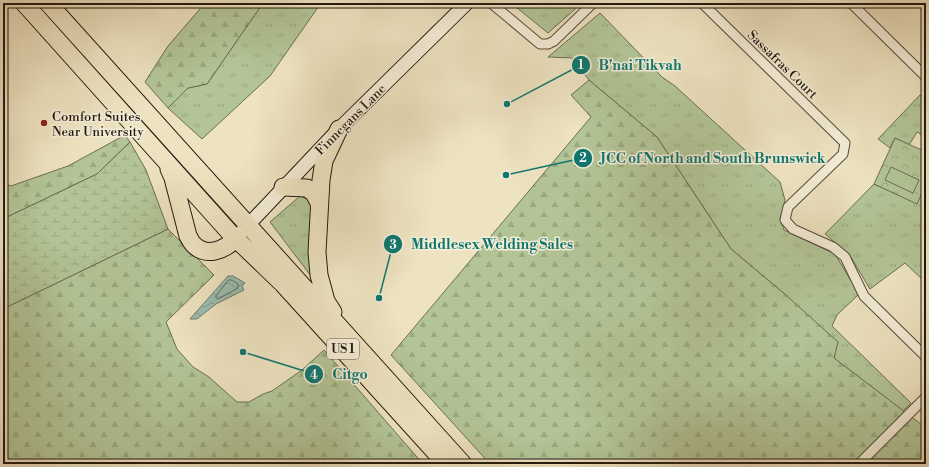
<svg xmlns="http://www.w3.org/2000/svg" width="929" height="467" font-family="'Libre Bodoni',serif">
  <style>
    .grass { fill: url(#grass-tufts); stroke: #6a6f54 }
    .forest { fill: url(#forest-firs); stroke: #6a6f54 }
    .wetland { fill: url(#wetland-marsh); stroke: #6a6f54 }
    .park { fill: url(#park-crowns); stroke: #6a6f54 }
    .pitch { fill: #b3c597; stroke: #6a6f54 }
    .water { fill: url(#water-waves); stroke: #6a7c70 }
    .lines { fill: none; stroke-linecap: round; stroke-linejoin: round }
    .shore { stroke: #5e6c60; stroke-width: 1 }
    .street-casing { stroke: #554c3d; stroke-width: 11 }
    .secondary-casing { stroke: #221911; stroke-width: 15 }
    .highway-casing { stroke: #221911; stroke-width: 19 }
    .street { stroke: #f4edd7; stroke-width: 9 }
    .secondary { stroke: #f4edd7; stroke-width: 13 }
    .highway { stroke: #eee3c1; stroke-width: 17 }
    .poi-dot { fill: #8f2418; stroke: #f4edd7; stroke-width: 1.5 }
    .labels { text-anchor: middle; stroke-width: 3; stroke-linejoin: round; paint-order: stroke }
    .shield { fill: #f4edd7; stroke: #61594c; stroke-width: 1 }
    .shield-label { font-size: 12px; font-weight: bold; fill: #221911 }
    .street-label { font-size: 13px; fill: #221911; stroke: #f4edd7 }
    .poi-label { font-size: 13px; fill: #221911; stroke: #f4edd7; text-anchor: start }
    .leader { fill: none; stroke: #0f766e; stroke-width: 1.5 }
    .callout-dot { fill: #0f766e; stroke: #f4edd7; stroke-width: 1.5 }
    .mark-label { font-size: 12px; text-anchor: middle; font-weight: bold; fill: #fff }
    .callout-label { font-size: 14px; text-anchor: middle; font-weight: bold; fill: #0f766e; stroke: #f4edd7; stroke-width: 3; stroke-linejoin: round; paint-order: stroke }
  </style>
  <defs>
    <pattern id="grass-tufts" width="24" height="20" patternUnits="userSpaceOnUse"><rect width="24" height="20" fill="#b3c597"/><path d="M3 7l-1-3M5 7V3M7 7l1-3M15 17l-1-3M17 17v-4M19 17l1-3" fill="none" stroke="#9aa981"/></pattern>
    <pattern id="forest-firs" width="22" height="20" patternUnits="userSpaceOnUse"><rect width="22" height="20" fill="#b3c597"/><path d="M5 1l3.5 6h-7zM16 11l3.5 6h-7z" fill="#9aa981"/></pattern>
    <pattern id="wetland-marsh" width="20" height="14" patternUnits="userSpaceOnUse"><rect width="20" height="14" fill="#b3c597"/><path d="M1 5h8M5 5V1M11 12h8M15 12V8" fill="none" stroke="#9aa981"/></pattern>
    <pattern id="park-crowns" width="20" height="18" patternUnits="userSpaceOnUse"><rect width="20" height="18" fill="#b3c597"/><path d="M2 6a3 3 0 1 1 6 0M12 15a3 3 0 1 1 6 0" fill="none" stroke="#9aa981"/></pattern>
    <pattern id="water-waves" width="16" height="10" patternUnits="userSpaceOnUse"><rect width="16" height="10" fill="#9abeaf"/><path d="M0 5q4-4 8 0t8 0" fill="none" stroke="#84a396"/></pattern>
  </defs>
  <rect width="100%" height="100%" fill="#eee3c1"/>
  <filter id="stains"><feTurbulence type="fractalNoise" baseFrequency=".005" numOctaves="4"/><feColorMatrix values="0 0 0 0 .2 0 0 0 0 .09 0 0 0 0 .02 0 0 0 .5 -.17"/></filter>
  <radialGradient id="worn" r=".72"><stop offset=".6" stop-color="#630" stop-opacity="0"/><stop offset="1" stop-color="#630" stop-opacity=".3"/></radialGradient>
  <path class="grass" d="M263 3H321L270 76 202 139 168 108 188 88 207 84Z
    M511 3H582L548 33Z
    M600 13 662 77 675 86 780 182 785 200 780 219 784 230 835 254 859 294 837 315 832 326 911 403 903 411 834 358 787 296 731 249 657 137 589 80 572 58 548 57Z
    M920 95 926 102V137L917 132 909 145 895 138 890 148 878 139Z
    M874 184 917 203 926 184V279L924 281 905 263 870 289 849 254 825 234Z
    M300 196 311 201 314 280 270 222Z"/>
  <path class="forest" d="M205 3H263L207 84 188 88 168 108 145 82 168 46Z
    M589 80 657 137 731 249 787 296 838 342 834 358 922 425 926 421V464H490L391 355 591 117 571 95Z
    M125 135 130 142 97 174 3 219V183L11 186 68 166Z
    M168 229 214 275 166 322 177 349 193 367 209 377 237 402H249L263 394 272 391 302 370 324 350 423 464H3V309Z"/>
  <path class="wetland" d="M130 142 146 170 168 229 3 309V219L97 174Z"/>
  <path class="park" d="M895 138 926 152V184L917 204 874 184Z"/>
  <path class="pitch" d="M891 167 919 180 913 193 885 180Z"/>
  <path class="water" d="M228 276H233L245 283 242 286 244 290 216 304 197 319H190Z"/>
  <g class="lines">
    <path class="shore" d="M229 280H232L238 284V288L218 299 216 298V296Z"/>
    <defs>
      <path id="street" d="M491 3 540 44H548L554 41 593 3
        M702 3 845 143 843 154 788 207 785 220 793 229 833 247 845 257 864 296 926 357
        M851 3 926 77
        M859 464 926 397"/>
      <path id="secondary" d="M235 239 339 129 467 3"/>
      <path id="highway" d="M24 3 231 234 283 284 446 464
        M48 3 463 464
        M169 169 173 178 188 236C190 239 191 242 193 244 206 258 225 250 235 239
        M283 187 307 188 314 193 319 203
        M333 312 326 301 319 275 317 252 321 180 324 161 339 129"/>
    </defs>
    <use href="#street" class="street-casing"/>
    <use href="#secondary" class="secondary-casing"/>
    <use href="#highway" class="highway-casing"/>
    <use href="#street" class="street"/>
    <use href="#secondary" class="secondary"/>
    <use href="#highway" class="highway"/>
  </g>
  <circle class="poi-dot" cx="44" cy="123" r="4"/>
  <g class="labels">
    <rect class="shield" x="327" y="339" width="32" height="20" rx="3"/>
    <g class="shield-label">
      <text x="343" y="353">US 1</text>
    </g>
    <g class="street-label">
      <text transform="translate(783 64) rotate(44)" y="5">Sassafras Court</text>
      <text transform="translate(350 119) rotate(-45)" y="5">Finnegans Lane</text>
    </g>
    <g class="poi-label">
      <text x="52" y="121">Comfort Suites<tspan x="52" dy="15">Near University</tspan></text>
    </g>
  </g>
  <path class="leader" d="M507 104L581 65M506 175L583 158M379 298L393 244M243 352L314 374"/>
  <g class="callout-dot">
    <circle cx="507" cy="104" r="4"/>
    <circle cx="506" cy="175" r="4"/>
    <circle cx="379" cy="298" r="4"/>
    <circle cx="243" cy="352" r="4"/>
    <circle cx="581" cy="65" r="10"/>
    <circle cx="583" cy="158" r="10"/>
    <circle cx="393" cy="244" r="10"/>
    <circle cx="314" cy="374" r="10"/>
  </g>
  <g class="mark-label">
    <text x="581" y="69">1</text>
    <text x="583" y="162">2</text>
    <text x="393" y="249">3</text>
    <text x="314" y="379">4</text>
  </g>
  <g class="callout-label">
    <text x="640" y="70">B'nai Tikvah</text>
    <text x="713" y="163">JCC of North and South Brunswick</text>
    <text x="492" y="249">Middlesex Welding Sales</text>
    <text x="350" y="379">Citgo</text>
  </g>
  <rect width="929" height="467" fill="none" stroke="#eee3c1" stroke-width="16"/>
  <rect x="4" y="4" width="921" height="459" fill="none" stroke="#221911" stroke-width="2"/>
  <rect x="8" y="8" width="913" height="451" fill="none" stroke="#221911"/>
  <rect width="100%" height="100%" filter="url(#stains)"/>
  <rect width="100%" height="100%" fill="url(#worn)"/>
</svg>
